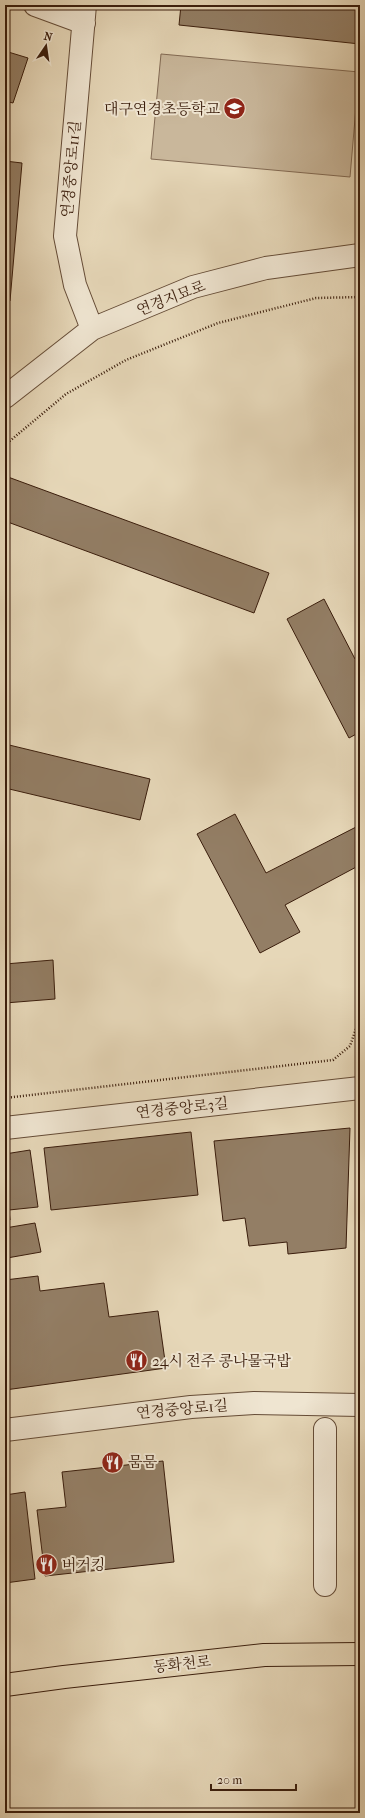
<svg xmlns="http://www.w3.org/2000/svg" width="365" height="1818" font-family="'IM FELL French Canon','Noto Serif KR',serif">
  <style>
    .green { fill: #c9b79b; stroke: #826a54 }
    .building { fill: #937e65; stroke: #3a1d0c }
    .lines { fill: none; stroke-linecap: round; stroke-linejoin: round }
    .minor-casing { stroke: #654c37; stroke-width: 24 }
    .major-casing { stroke: #3a1d0c; stroke-width: 24 }
    .path { stroke: #3a1d0c; stroke-width: 2.5; stroke-dasharray: 1 2; stroke-linecap: butt }
    .minor { stroke: #efe5d1; stroke-width: 22 }
    .major { stroke: #e6d7b8; stroke-width: 22 }
    .labels { text-anchor: middle; stroke-width: 4; stroke-linejoin: round; paint-order: stroke }
    .poi-label { font-size: 15px; fill: #3a1d0c; stroke: #efe5d1; text-anchor: start }
    .street-label { font-size: 15px; fill: #3a1d0c; stroke: #efe5d1 }
  </style>
  <rect width="100%" height="100%" fill="#e6d7b8"/>
  <filter id="stains"><feTurbulence type="fractalNoise" baseFrequency=".005" numOctaves="4"/><feColorMatrix values="0 0 0 0 .2 0 0 0 0 .09 0 0 0 0 .02 0 0 0 .5 -.17"/></filter>
  <radialGradient id="worn" r=".72"><stop offset=".6" stop-color="#630" stop-opacity="0"/><stop offset="1" stop-color="#630" stop-opacity=".3"/></radialGradient>
  <path class="green" d="M161 54 359 72 350 177 151 159Z"/>
  <path class="building" d="M181 5H360V44L179 25Z
    M5 51 28 58 13 103 5 101Z
    M5 161 22 163 10 301 5 305Z
    M8 477 269 573 254 613 5 521V486Z
    M324 599 355 659 360 656V732L349 738 287 619Z
    M5 744 150 779 140 820 5 788Z
    M235 814 266 873 360 825V865L285 905 300 932 260 953 197 834Z
    M53 960 55 999 5 1003V964Z
    M350 1128 346 1248 288 1254 287 1242 249 1246 245 1218 223 1221 214 1141Z
    M191 1132 198 1195 51 1210 44 1148Z
    M30 1150 38 1207 9 1210 10 1220H5V1154Z
    M35 1223 41 1252 7 1258 5 1228Z
    M38 1276 40 1291 104 1283 109 1317 158 1311 166 1368 5 1390V1280Z
    M163 1461 174 1562 45 1576 37 1510 66 1507 62 1472Z
    M25 1492 35 1579 5 1583V1495Z"/>
  <g class="lines">
    <defs>
      <path id="minor" d="M35 5 84 23
        M85 5 65 236 75 285 92 329
        M5 397 92 329 193 287 266 268 360 255
        M5 1128 360 1088
        M5 1430 191 1407 254 1403 360 1405
        M325 1585V1429"/>
      <path id="major" d="M5 1685 64 1677 264 1655 360 1654"/>
    </defs>
    <use href="#minor" class="minor-casing"/>
    <use href="#major" class="major-casing"/>
    <path class="path" d="M5 445 66 394 126 360 218 323 316 298 360 297
      M5 1098 333 1060 350 1046 359 1020V984"/>
    <use href="#minor" class="minor"/>
    <use href="#major" class="major"/>
  </g>
  <defs>
    <symbol id="school-disc" viewBox="-11 -11 22 22"><circle r="9.5" fill="#8f2418" stroke="#efe5d1"/><path d="M0-5L7-2L0 1L-7-2ZM-4 1L0 2.5L4 1V4Q0 6-4 4Z" fill="#fff"/></symbol>
    <symbol id="restaurant-disc" viewBox="-11 -11 22 22"><circle r="9.5" fill="#8f2418" stroke="#efe5d1"/><path d="M-5-6h1v4h1v-4h1v4h1v-4h1v5L-1.5 .5V6h-2V.5L-5-1ZM5-6V6H3V1.5H1.5Q1.5-4 5-6Z" fill="#fff"/></symbol>
  </defs>
  <g fill-rule="evenodd">
    <use href="#school-disc" x="222" y="96" width="25" height="25"/>
    <use href="#restaurant-disc" x="124" y="1348" width="25" height="25"/>
    <use href="#restaurant-disc" x="100" y="1450" width="25" height="25"/>
    <use href="#restaurant-disc" x="34" y="1552" width="25" height="25"/>
  </g>
  <g class="labels">
    <g class="poi-label">
      <text x="220" y="114" text-anchor="end">대구연경초등학교</text>
      <text x="152" y="1366">24시 전주 콩나물국밥</text>
      <text x="128" y="1467">뭄뭄</text>
      <text x="62" y="1570">버거킹</text>
    </g>
    <g class="street-label">
      <text transform="translate(71 169) rotate(-85)" y="5">연경중앙로11길</text>
      <text transform="translate(171 298) rotate(-21)" y="5">연경지묘로</text>
      <text transform="translate(182 1108) rotate(-6)" y="5">연경중앙로3길</text>
      <text transform="translate(182 1409) rotate(-5)" y="5">연경중앙로1길</text>
      <text transform="translate(182 1664) rotate(-6)" y="5">동화천로</text>
    </g>
  </g>
  <rect width="365" height="1818" fill="none" stroke="#e6d7b8" stroke-width="20"/>
  <rect x="6" y="6" width="353" height="1806" fill="none" stroke="#3a1d0c" stroke-width="2"/>
  <rect x="10" y="10" width="345" height="1798" fill="none" stroke="#3a1d0c"/>
  <g transform="translate(46 46) rotate(13)" stroke="#efe5d1" stroke-width="3" paint-order="stroke">
  <path d="M0-3L7 15L0 10L-7 15Z" fill="#3a1d0c"/>
  <text y="-6" font-size="11" font-weight="bold" text-anchor="middle" fill="#3a1d0c">N</text>
  </g>
  <path d="M211 1784v6h85v-6" fill="none" stroke="#3a1d0c" stroke-width="2"/>
  <text x="217" y="1784" font-size="12" fill="#3a1d0c" stroke="#efe5d1" stroke-width="3" paint-order="stroke">20 m</text>
  <rect width="100%" height="100%" filter="url(#stains)"/>
  <rect width="100%" height="100%" fill="url(#worn)"/>
</svg>
